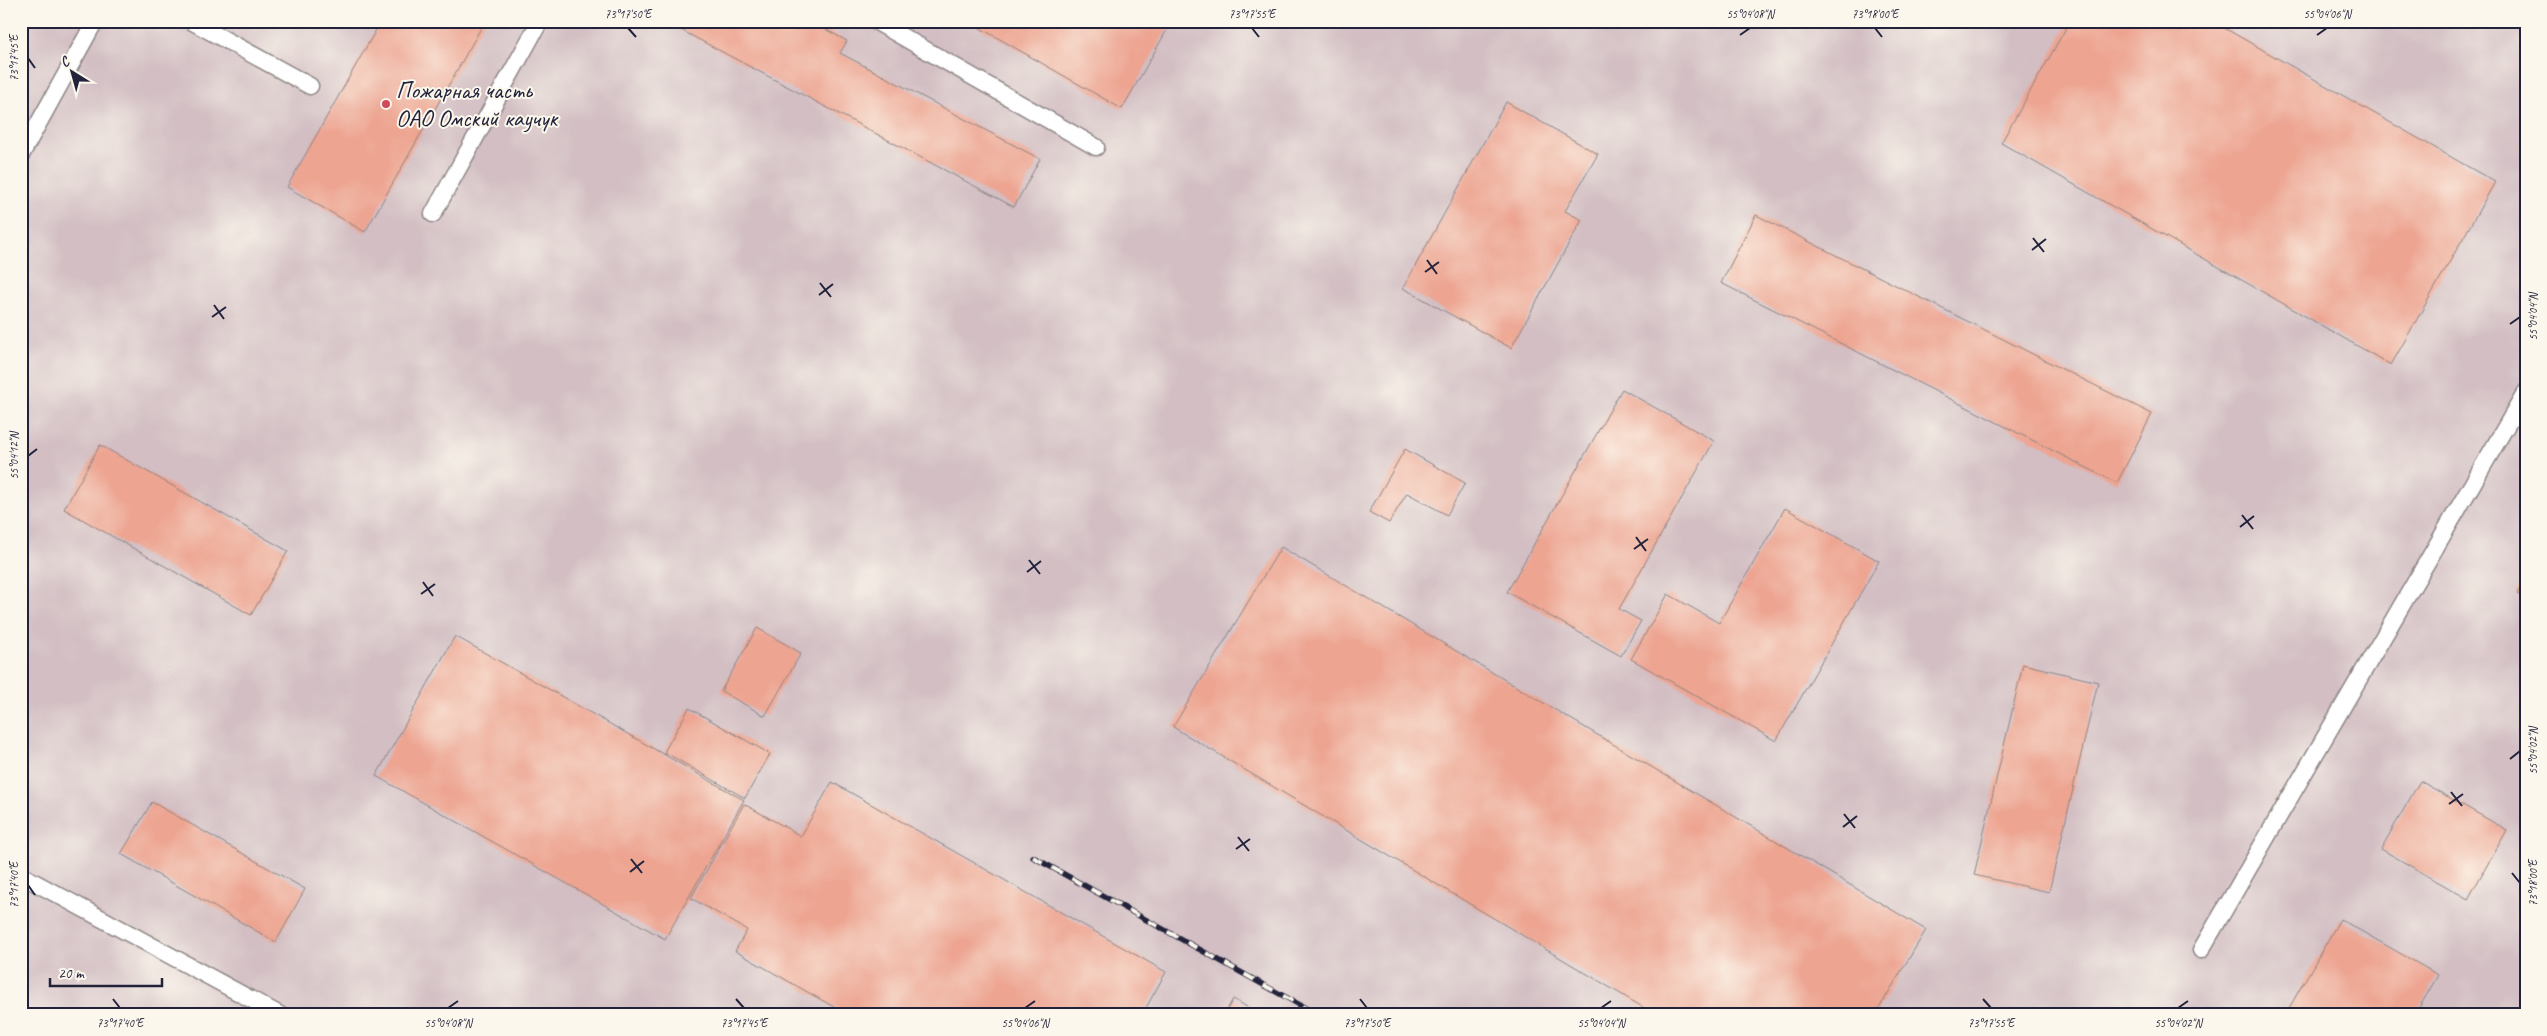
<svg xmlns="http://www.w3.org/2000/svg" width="2547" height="1036" font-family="Caveat,sans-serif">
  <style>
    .industrial { fill: #d2bec3 }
    .building { fill: #eda491 }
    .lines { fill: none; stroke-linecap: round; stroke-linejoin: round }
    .lane-casing { stroke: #8c8484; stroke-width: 19 }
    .lane { stroke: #fff; stroke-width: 16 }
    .rail-casing { stroke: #22223b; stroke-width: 5.5 }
    .rail { stroke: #fbf7ec; stroke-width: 4; stroke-dasharray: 11; stroke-linecap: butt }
    .ticks { fill: none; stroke: #22223b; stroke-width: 2 }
    .poi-dot { fill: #d1495b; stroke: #fbf7ec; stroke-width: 2 }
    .labels { text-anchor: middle; stroke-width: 4; stroke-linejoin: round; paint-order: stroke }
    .poi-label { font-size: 24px; fill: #22223b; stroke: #fbf7ec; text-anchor: start }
    .neatline { fill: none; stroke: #22223b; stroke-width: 2 }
    .ticks-label { font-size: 12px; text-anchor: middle; fill: #22223b }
  </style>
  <rect width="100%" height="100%" fill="#fbf7ec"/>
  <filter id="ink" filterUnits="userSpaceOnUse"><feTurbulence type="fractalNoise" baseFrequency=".02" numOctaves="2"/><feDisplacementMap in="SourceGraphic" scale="10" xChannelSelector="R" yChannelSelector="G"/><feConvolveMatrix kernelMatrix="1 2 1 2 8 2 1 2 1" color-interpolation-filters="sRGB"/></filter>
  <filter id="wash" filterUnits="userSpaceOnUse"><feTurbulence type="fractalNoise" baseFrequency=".0096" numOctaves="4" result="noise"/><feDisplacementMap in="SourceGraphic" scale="20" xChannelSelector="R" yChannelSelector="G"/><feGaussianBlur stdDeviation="1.12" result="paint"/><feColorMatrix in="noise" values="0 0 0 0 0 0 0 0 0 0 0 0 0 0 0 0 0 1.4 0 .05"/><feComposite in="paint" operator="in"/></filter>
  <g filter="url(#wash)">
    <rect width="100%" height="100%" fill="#f5e7ce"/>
    <path class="industrial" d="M21 21H2526V1015H21Z"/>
    <g id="blocks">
      <path class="building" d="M381 21H485L365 232 287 187Z
        M664 21H780L796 30 801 21H810L847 41 840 53 1040 159 1014 207Z
        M968 21H1172L1122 109Z
        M2070 21H2212L2495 182 2391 365 2001 143Z
        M1506 102 1598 154 1565 211 1582 220 1511 348 1403 288Z
        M1756 215 2152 414 2117 483 1721 283Z
        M1622 389 1714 441 1619 609 1641 621 1621 656 1507 592Z
        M100 445 288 551 251 615 64 509Z
        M1405 449 1465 483 1447 515 1407 493 1389 523 1369 512Z
        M1785 508 1879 561 1776 741 1631 659 1668 594 1719 623Z
        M1281 547 1926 930 1875 1015H1656L1173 727Z
        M2526 578V599L2517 594Z
        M757 628 801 653 765 716 721 691Z
        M455 636 744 800 665 939 376 776Z
        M2023 664 2098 682 2049 892 1974 875Z
        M689 708 770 754 745 798 664 752Z
        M2420 781 2507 830 2468 899 2381 849Z
        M832 782 1166 972 1142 1015H848L735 951 747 930 691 898 744 804 801 836Z
        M152 802 305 889 276 942 121 854Z
        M2340 919 2438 975 2415 1015H2285Z
        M1233 999 1261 1015H1224Z"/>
    </g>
  </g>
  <g filter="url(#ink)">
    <use href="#blocks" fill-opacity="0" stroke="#8c8484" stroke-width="1"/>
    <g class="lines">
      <defs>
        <path id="lane" d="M191 21 310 86
          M875 21 1096 147
          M21 155 95 21
          M433 214 540 21
          M21 875 280 1015
          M2201 950 2526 392"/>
      </defs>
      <use href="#lane" class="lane-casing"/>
      <use href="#lane" class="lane"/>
      <defs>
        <path id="rail" d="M1033 857 1318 1015"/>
      </defs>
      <use href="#rail" class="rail-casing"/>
      <use href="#rail" class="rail"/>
    </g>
  </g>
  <path class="ticks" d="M628 28 636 37M1252 28 1259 37M1875 28 1882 37M1740 35 1750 28M2317 35 2327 28M28 58 35 68M2033 238 2044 252M2032 250 2046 239M1427 260 1437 274M1425 272 1439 262M820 283 831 297M819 295 833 284M214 305 224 319M212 317 226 307M2510 324 2520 317M28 456 37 449M2242 515 2253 529M2240 527 2254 516M1636 537 1646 551M1634 549 1648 539M1029 560 1040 574M1027 572 1041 561M423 582 433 596M421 594 435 584M2510 759 2520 751M2451 792 2462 806M2449 804 2463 794M1844 814 1855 828M1843 827 1857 816M1238 837 1249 851M1236 849 1250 839M631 859 642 873M630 872 644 861M2512 873 2520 883M28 885 35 895M113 999 120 1008M736 999 744 1008M1360 999 1367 1008M1983 999 1991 1008M448 1008 458 1001M1025 1008 1035 1001M1601 1008 1611 1001M2178 1008 2188 1001"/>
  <circle class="poi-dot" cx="386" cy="104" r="5"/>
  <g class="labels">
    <g class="poi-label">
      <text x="396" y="98">Пожарная часть<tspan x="396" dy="28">ОАО Омский каучук</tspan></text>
    </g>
  </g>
  <rect width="2547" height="1036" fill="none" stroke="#fbf7ec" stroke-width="55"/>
  <g transform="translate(72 72) rotate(323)" stroke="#fbf7ec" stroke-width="4" paint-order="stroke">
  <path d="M0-4L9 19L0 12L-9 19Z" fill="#22223b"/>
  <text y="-8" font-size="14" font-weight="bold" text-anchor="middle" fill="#22223b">С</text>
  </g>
  <path d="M50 978v8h112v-8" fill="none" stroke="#22223b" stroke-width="2.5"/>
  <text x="58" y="978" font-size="15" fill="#22223b" stroke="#fbf7ec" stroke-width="4" paint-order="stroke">20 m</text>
  <rect x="28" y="28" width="2492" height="980" class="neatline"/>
  <g class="ticks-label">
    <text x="628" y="18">73°17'50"E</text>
    <text x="1252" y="18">73°17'55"E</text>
    <text x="1750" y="18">55°04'08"N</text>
    <text x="1875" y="18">73°18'00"E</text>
    <text x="2327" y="18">55°04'06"N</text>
    <text transform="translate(14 58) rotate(-90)" y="4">73°17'45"E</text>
    <text transform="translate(2533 317) rotate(-90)" y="4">55°04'04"N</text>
    <text transform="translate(14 456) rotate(-90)" y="4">55°04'12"N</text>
    <text transform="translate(2533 751) rotate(-90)" y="4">55°04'02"N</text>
    <text transform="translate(2533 883) rotate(-90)" y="4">73°18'00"E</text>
    <text transform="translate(14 885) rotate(-90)" y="4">73°17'40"E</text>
    <text x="120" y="1027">73°17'40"E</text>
    <text x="448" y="1027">55°04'08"N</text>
    <text x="744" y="1027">73°17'45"E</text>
    <text x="1025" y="1027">55°04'06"N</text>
    <text x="1367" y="1027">73°17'50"E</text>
    <text x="1601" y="1027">55°04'04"N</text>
    <text x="1991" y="1027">73°17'55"E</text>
    <text x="2178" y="1027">55°04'02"N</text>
  </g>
</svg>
